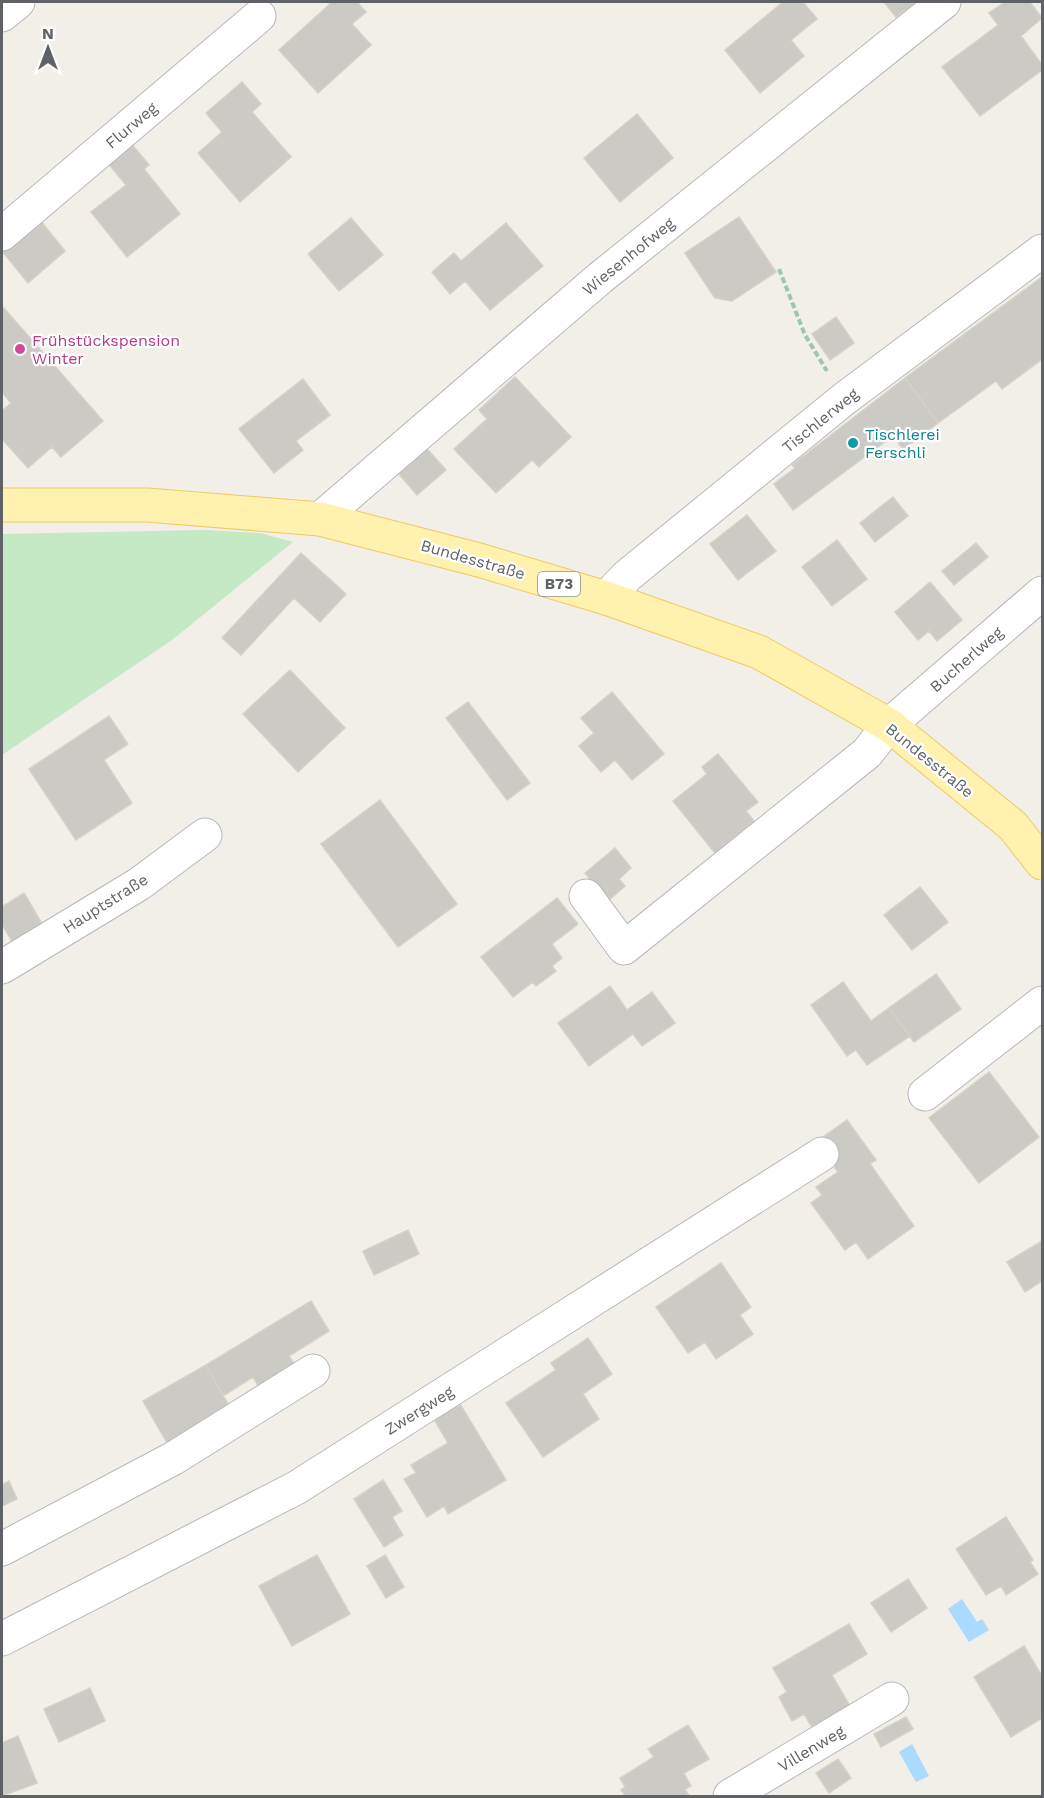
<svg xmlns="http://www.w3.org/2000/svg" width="1044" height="1798" font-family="'Work Sans',sans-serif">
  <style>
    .green { fill: #c5e8c5 }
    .water { fill: #aadaff }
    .building { fill: #cccac5; stroke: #d6d1c6; stroke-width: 1.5 }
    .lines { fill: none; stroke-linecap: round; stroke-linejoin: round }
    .minor-casing { stroke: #b5b8bc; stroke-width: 35 }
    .major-casing { stroke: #f2c960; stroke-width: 35 }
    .path { stroke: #9cc7a9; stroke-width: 4; stroke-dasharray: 6 3; stroke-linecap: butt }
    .minor { stroke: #fff; stroke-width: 33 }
    .major { stroke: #fff2af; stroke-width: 33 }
    .hotel-dot { fill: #d1479c; stroke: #fff; stroke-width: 2 }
    .culture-dot { fill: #0f9aa8; stroke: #fff; stroke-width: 2 }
    .labels { text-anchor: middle; stroke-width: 4.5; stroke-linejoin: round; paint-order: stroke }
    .shield { fill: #fff; stroke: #8f9295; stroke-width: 1.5 }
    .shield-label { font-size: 15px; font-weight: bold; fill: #5f6368 }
    .street-label { font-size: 16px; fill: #5f6368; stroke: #fff }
    .hotel-label { font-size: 16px; fill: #b23c85; stroke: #fff; text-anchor: start }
    .culture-label { font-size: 16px; fill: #0d838f; stroke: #fff; text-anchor: start }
  </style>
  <rect width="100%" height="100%" fill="#f1efe8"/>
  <path class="green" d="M204 530 260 533 293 542 172 640 2 755V534Z"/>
  <path class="water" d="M962 1599 977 1622 982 1619 989 1630 969 1642 948 1609Z
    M912 1744 929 1776 916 1782 899 1752Z"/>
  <path class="building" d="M328 2H357L366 12 352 24 371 45 318 93 279 50 330 4Z
    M783 2H803L817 19 791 40 804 56 760 93 725 50Z
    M884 2H916L896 17Z
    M1005 2H1030L1042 18 1021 36 1042 65V70L980 116 942 67 998 25 989 13Z
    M242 82 261 104 252 112 291 157 240 202 198 153 222 132 206 113Z
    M637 114 673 158 620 202 584 158Z
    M130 142 149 165 144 169 180 214 127 257 91 212 126 185 107 162Z
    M739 217 776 272 732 301 715 298 685 253Z
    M351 218 383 255 339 291 308 254Z
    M39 219 65 251 28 283 2 251Z
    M506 223 543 266 490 310 465 281 450 294 432 272 454 253 461 261Z
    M1042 277V359L1002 389 996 381 938 423 905 378Z
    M2 306 103 421 61 457 52 447 28 468 2 439V411L11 403 2 392Z
    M836 317 854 343 830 360 812 334Z
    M515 377 571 437 539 467 532 460 496 493 454 449 487 419 479 410Z
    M905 378 938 423 903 449 893 436 793 510 774 484 795 468 792 465Z
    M303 379 330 415 296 441 303 450 274 473 239 429Z
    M421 442 446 470 417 495 393 467Z
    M893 497 908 516 875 542 860 523Z
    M747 515 776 551 738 580 710 544Z
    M837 540 867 579 832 606 802 567Z
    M976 543 988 557 954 585 942 571Z
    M301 553 346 594 320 622 294 598 241 655 222 638Z
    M930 582 962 620 937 641 929 631 918 640 895 612Z
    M290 670 345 728 298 772 243 714Z
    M612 692 664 754 632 780 615 760 601 772 579 746 594 733 581 718Z
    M468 702 530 783 507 800 446 718Z
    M109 716 128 744 104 760 132 803 76 840 29 769Z
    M718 754 758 802 746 811 754 821 715 853 673 801 707 774 702 767Z
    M380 800 457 904 398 947 321 844Z
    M615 848 631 868 619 879 625 886 608 901 585 873Z
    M920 887 948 922 912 950 884 915Z
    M24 893 44 927 14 945 2 924V907Z
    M557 898 578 924 552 944 562 958 552 966 556 971 536 986 533 982 513 997 481 957Z
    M936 974 961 1009 914 1042 889 1008Z
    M843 982 871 1021 889 1008 910 1036 867 1065 856 1050 847 1056 811 1005Z
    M610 986 627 1010 652 992 675 1023 642 1046 633 1034 589 1066 558 1023Z
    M989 1072 1039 1137 979 1183 929 1118Z
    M847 1120 876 1160 870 1164 914 1226 868 1259 856 1242 845 1250 811 1203 822 1195 816 1187 838 1172 816 1142Z
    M408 1230 419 1254 374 1275 363 1251Z
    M1042 1241V1281L1025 1292 1007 1262Z
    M721 1263 751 1307 740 1315 753 1334 716 1359 705 1342 688 1353 656 1307Z
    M311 1301 329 1331 289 1356 297 1368 261 1390 253 1377 223 1396 206 1365Z
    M588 1338 612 1374 583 1394 599 1419 543 1457 506 1403 556 1370 551 1363Z
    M206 1365 233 1413 170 1448 143 1401Z
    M460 1404 506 1480 448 1514 444 1506 427 1517 404 1479 416 1473 411 1465 448 1443 434 1419Z
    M383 1480 402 1511 392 1517 403 1535 384 1547 354 1499Z
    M9 1481 17 1499 2 1506V1485Z
    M1006 1517 1033 1560 1030 1562 1038 1574 1006 1595 1001 1586 986 1595 956 1549Z
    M317 1555 350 1614 292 1646 259 1586Z
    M385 1555 404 1587 386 1598 367 1566Z
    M908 1579 927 1608 891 1632 871 1603Z
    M849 1624 867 1654 832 1675 851 1708 813 1729 804 1714 792 1721 779 1697 787 1692 773 1668Z
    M1024 1646 1042 1676V1718L1011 1737 974 1677Z
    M90 1688 105 1721 59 1742 44 1709Z
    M906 1717 913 1729 881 1747 874 1734Z
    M688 1725 709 1759 684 1773 691 1786 685 1789 689 1796H625L621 1790 625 1787 620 1778 654 1757 648 1749Z
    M18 1736 37 1783 2 1796V1743Z
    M838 1759 851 1778 829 1793 816 1773Z"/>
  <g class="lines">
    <defs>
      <path id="minor" d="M2 15 18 2
        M2 234 259 16
        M320 519 600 278 944 2
        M606 598 627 576 844 399 1042 251
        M586 896 624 948 867 753 889 725 1042 593
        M2 967 139 884 205 835
        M925 1094 1042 1003
        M2 1549 174 1458 313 1371
        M2 1639 296 1488 822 1154
        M730 1796 892 1699"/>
      <path id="major" d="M2 505H147L320 519 479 560 606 598 759 652 889 725 1013 826 1042 863"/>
    </defs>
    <use href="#minor" class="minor-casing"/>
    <use href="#major" class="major-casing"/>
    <path class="path" d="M779 269 805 335 827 371"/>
    <use href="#minor" class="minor"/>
    <use href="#major" class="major"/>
  </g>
  <circle class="hotel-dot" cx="20" cy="349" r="6"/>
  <circle class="culture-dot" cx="853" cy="443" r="6"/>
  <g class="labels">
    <rect class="shield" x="538" y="572" width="42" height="24" rx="4.5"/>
    <g class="shield-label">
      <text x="559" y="589">B73</text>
    </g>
    <g class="street-label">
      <text transform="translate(131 125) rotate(-40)" y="6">Flurweg</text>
      <text transform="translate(628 256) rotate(-39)" y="6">Wiesenhofweg</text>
      <text transform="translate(820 420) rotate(-39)" y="6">Tischlerweg</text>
      <text transform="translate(473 559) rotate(16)" y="6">Bundesstraße</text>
      <text transform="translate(966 659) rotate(-41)" y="6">Bucherlweg</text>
      <text transform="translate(930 760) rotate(39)" y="6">Bundesstraße</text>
      <text transform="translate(105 903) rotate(-32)" y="6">Hauptstraße</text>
      <text transform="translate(419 1410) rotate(-32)" y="6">Zwergweg</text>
      <text transform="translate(811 1748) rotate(-31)" y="6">Villenweg</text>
    </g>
    <g class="hotel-label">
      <text x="32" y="346">Frühstückspension<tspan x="32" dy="18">Winter</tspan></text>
    </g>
    <g class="culture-label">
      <text x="865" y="440">Tischlerei<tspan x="865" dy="18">Ferschli</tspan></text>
    </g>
  </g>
  <rect width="1044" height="1798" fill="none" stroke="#5f6368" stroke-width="6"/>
  <g transform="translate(48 48)" stroke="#ffffff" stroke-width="4.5" paint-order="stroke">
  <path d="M0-4.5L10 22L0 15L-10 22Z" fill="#5f6368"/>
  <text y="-9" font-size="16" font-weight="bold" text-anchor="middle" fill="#5f6368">N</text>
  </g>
</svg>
